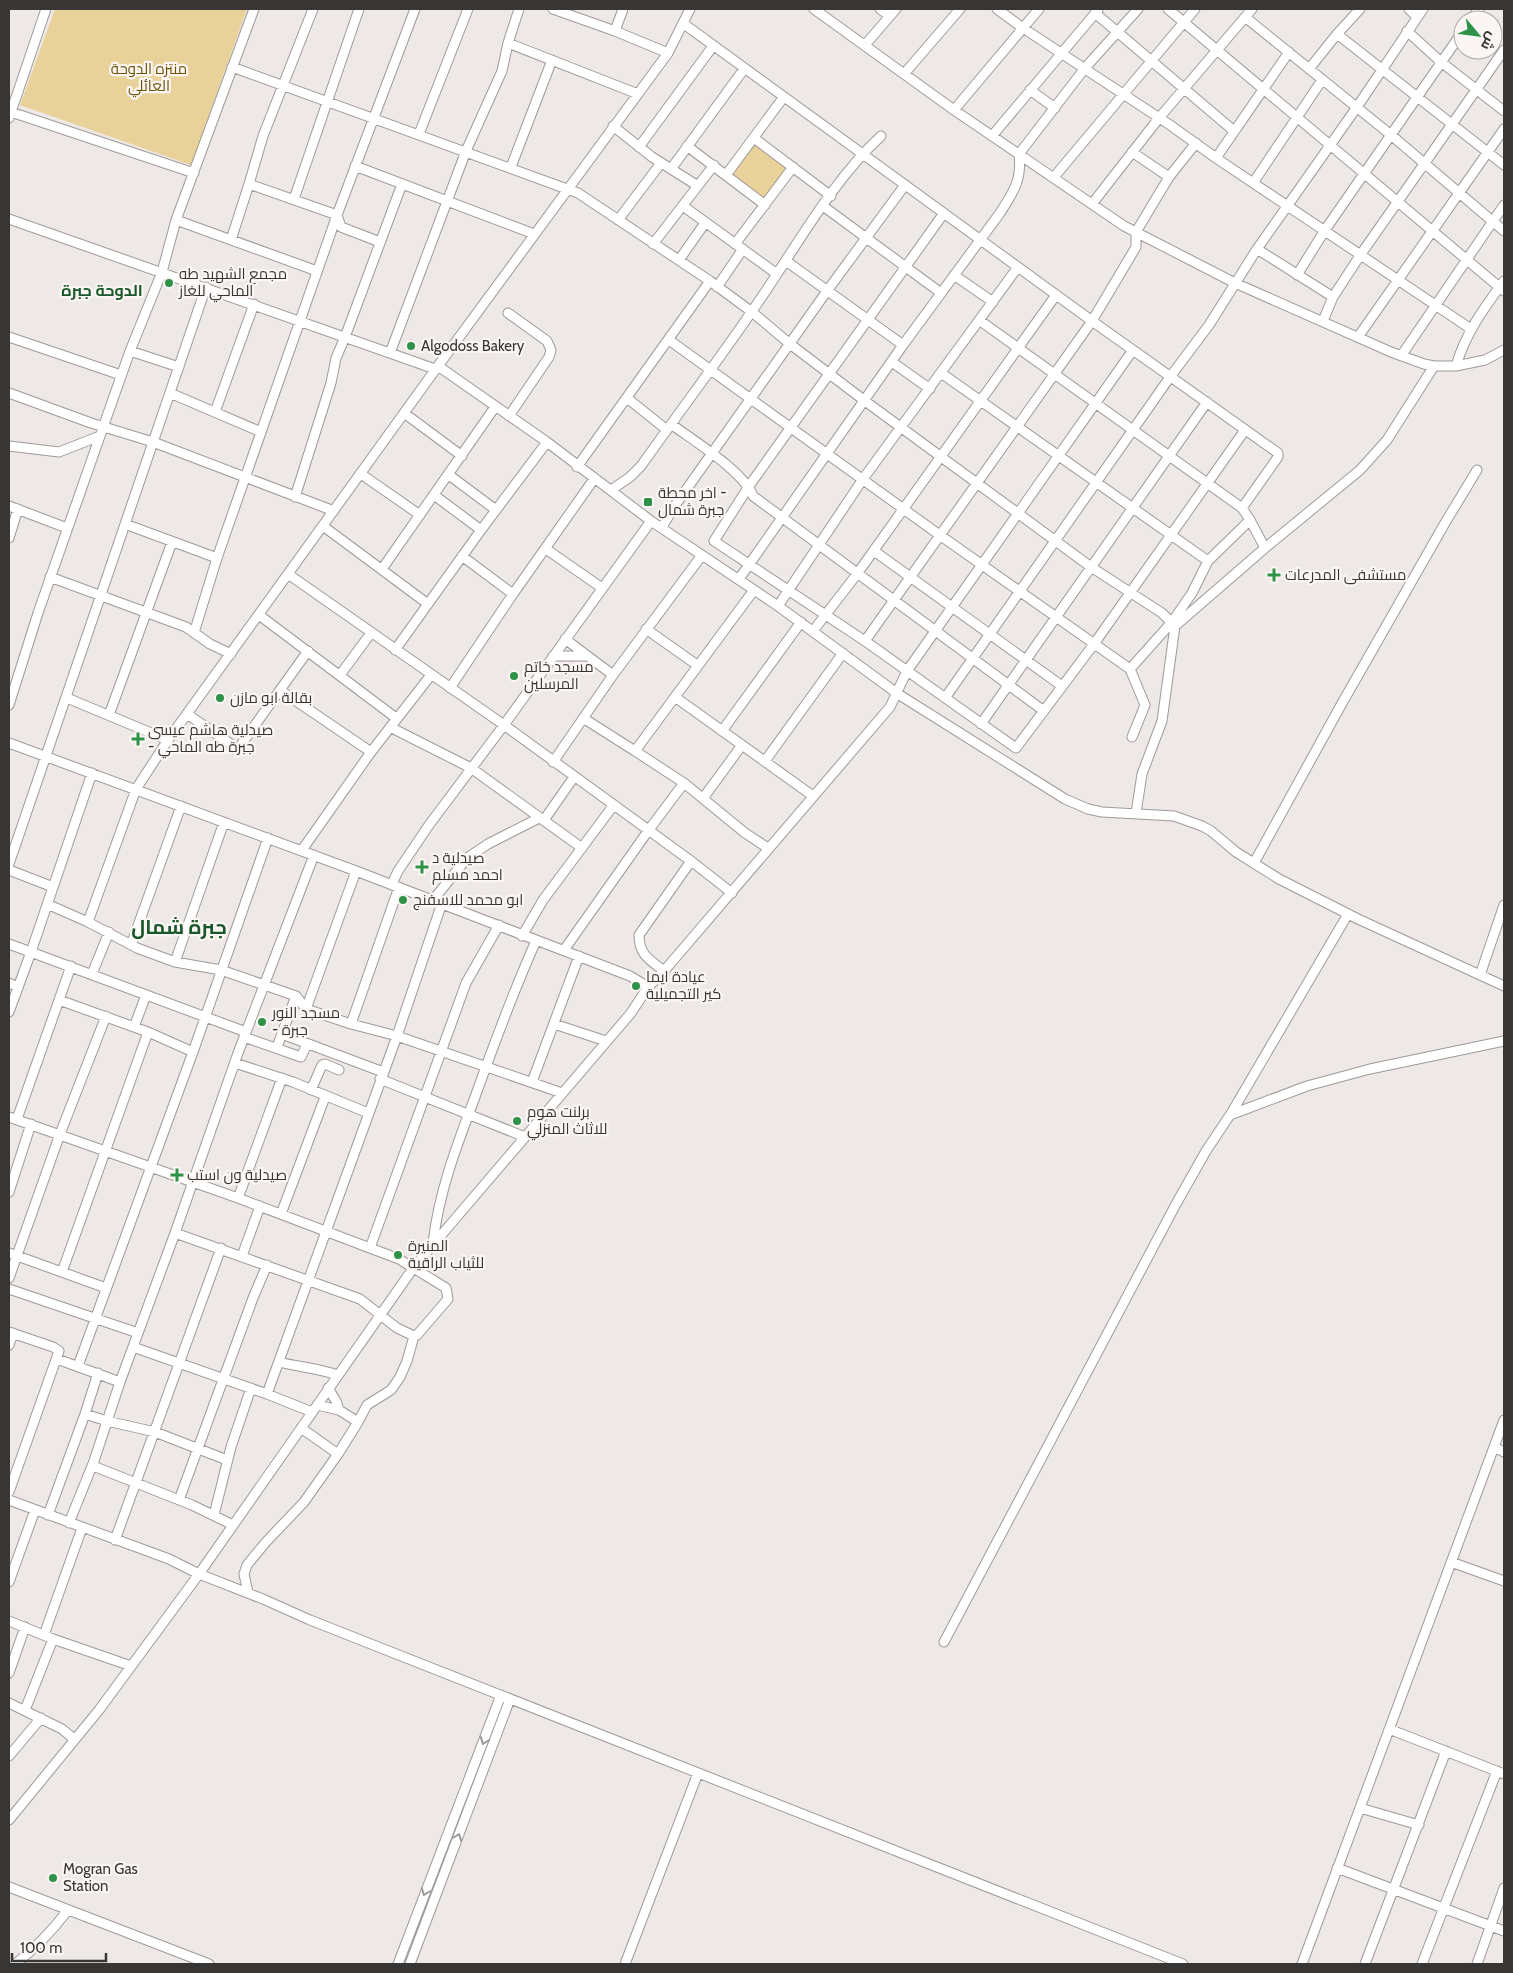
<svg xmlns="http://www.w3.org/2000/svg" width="1513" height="1973" font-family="Cabin,Cairo,sans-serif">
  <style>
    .park { fill: #e8d29a }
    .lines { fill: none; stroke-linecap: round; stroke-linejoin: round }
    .minor-casing { stroke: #9e9a97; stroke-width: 11 }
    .minor { stroke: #fff; stroke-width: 9 }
    .oneway { stroke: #9b9a9a }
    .poi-dot { fill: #2e9349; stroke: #fbf6f4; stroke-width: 2 }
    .labels { text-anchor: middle; stroke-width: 4.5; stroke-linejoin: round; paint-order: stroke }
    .park-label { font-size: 15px; fill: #6d5407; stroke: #fbf6f4 }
    .poi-label { font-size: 15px; fill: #373635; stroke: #fbf6f4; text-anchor: start }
    .neighbourhood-label { font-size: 16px; font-weight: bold; fill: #185829; stroke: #fbf6f4 }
    .district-label { font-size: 20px; font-weight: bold; fill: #185829; stroke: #fbf6f4 }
  </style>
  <rect width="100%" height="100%" fill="#eee9e6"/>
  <path class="park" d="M55 9H247L191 165 20 105Z
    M754 144 787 168 764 200 731 176Z"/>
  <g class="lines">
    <defs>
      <path id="minor" d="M553 9 615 31 668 53
        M814 9 954 110 1124 226 1235 283 1391 352 1424 364 1434 366H1456L1485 360 1504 350
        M880 9 890 16
        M997 9 1023 28 1170 125 1216 158 1471 329
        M1168 9 1504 291
        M1409 9 1417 17
        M1095 13 1234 131
        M1245 17 1391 135 1504 231
        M1471 20 1479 9
        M684 24 1092 321 1278 453V457L1242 508 1250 520 1208 561 1192 593 1172 622 1130 669 1145 705 1132 737
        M615 31 623 9
        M1407 31 1441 62 1504 111
        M1337 34 1504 165
        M508 43 638 94
        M865 45 896 9
        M232 67 578 193 710 281 752 312 790 344 865 401 1091 567 1162 613 1175 626
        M1309 69 1337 34 1360 9
        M904 74 960 9
        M1030 90 1055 108
        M954 110 1039 9
        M11 112 194 173
        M9 118 46 9
        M613 126 652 157 698 186
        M419 134 468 9
        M992 136 1098 10
        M754 138 831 196
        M687 146 765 205
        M639 147 713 46
        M1132 152 1169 177
        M1216 158 1289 52
        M355 166 534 234
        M511 167 552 60
        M671 169 744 69
        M726 175 783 98
        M1054 177 1195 9
        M1253 183 1322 80
        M249 184 263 136 313 9
        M294 199 359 9
        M1092 204 1159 118 1252 9
        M683 206 777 274
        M823 206 941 293
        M944 213 749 486 714 541 865 641 1016 748 1094 644 1245 430
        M9 219 435 369
        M176 220 317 271
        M618 220 661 163
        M231 240 249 184 337 215 341 227 380 242
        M653 244 714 165
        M735 244 793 167
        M1257 249 1333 297 1323 321
        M679 260 705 223
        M786 261 903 345
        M954 275 993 302
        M1297 275 1325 230 1463 31
        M717 287 743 249
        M1333 297 1361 254 1504 50
        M508 313 547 341 551 350 549 357 509 416
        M979 320 1242 508
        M9 337 121 375
        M1358 337 1504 129
        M669 340 941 536 1130 669
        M130 351 179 367
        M390 353 466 151 502 71 508 43 519 9
        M1401 356 1504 205
        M892 362 930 389
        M438 366 547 442 651 521 778 606 898 694 1065 799 1088 809 1102 812 1174 816 1202 826 1211 831 1236 852 1279 879 1358 919 1504 986
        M1456 366C1465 334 1484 308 1504 281
        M941 373 1208 561
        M9 393 91 423 153 442 334 511
        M170 393 261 432
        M627 398 667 430
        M215 412 254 304
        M404 413 462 456
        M671 424C694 441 743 471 753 496L1044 711
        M9 446 59 452 100 436
        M577 467 710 281
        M361 474 420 515
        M449 475 496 510
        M611 490 630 477 641 466C680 411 721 357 759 301 796 247 833 180 881 136
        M434 495 481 530
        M295 497 331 383 336 358 345 337 402 184
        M9 506 67 528
        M1250 520 1265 548
        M125 524 217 558
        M323 526 428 604
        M662 527 676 504 827 291 905 185
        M9 538 18 509
        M546 549 602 588
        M874 551 1062 686
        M462 556 513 594
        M382 569 495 407
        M288 574 504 725 691 861 732 893
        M50 577 186 627 210 644 231 654
        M739 579 903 345 1000 213C1014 191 1022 180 1019 154L1085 68 1138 9
        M778 606 863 479 1018 267
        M259 615 396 718
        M646 629 697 665
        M813 631 857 574 1056 295
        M194 633 217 558 337 215 415 9
        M565 639 613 675
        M865 641 1092 321 1136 247V232L1169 177 1196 143
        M395 650 481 530 547 442
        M308 651 280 690 371 752
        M553 656H587
        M340 675 371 633
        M450 688 513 594 594 479
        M675 697 813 796
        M67 698 168 740
        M945 698 1170 377 1209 325 1257 249 1357 107 1423 9
        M9 705 38 613 100 436 130 351 162 272 176 220 254 9
        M187 714 238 749 280 690
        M109 715 172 542
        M583 718 635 751 754 590
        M981 724 1207 402
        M390 727 471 768 582 848
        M722 731 801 622
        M9 743 356 871 630 976 648 987
        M635 751 684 783
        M765 761 843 653
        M553 762 613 675 702 555
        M704 797 742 745
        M1136 813 1142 774 1162 721 1175 626 1265 548 1360 470 1387 440 1434 366
        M544 820 574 777
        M302 850 371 752 431 675
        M1254 863 1341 705 1445 523 1477 470
        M9 864 206 287
        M9 870 53 887
        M392 884 398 871 429 825 504 725 651 521
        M433 900 467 858 488 844 539 818
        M47 904 88 922 137 948 175 962 221 970 296 996 306 1009 351 1024 397 1036 562 1093
        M88 922 136 789 168 740 438 366 668 53 690 9
        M522 936 543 900 613 806
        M9 944 246 1032
        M131 945 181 806
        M564 950 648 831 684 783 745 833 768 848
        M175 962 224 822
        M664 971C650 960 639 955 639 935L691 861
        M92 974 109 932
        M1480 975 1504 905
        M9 983 18 987
        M59 1000 148 1032 193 1052
        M306 1009 356 871
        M9 1012 31 952 92 773
        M351 1024 399 887
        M554 1024 606 1041
        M134 1027 146 995
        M282 1034 383 1072
        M244 1037 301 1057 307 1044
        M277 1047 296 996
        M235 1063 293 1082 368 1113
        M380 1079 525 1137
        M532 1082 579 956
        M311 1090 322 1065 325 1064 339 1070
        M1230 1115 1307 1086 1370 1069 1504 1041
        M9 1117 238 1198 399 1259 446 1288 448 1299 417 1335 414 1336 397 1328 360 1299 175 1233
        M17 1119 71 966
        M9 1192 31 1124
        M238 1198 282 1078
        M281 1214 325 1097
        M433 1243C439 1191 457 1145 475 1097 494 1044 513 992 536 941
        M370 1248 466 983 499 925
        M9 1253 106 1288
        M242 1256 260 1206
        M62 1272 148 1032
        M9 1278 60 1134 106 1016
        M9 1289 138 1333
        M9 1332 53 1347 59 1351 9 1492
        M9 1345 13 1333
        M133 1347 267 1394 312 1412
        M57 1359 120 1382
        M279 1362C298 1367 319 1368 337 1375
        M78 1366 193 1052 268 838
        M328 1388 336 1401 339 1410
        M267 1394 397 1036 442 903
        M317 1405 339 1410 358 1422
        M85 1414 107 1421 155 1432 227 1460
        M301 1428 338 1454
        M1494 1447 1504 1452
        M93 1466 192 1505 233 1525
        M9 1500 169 1559 199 1574 263 1599 310 1620 1183 1964
        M179 1500 253 1298 267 1265
        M48 1515 85 1414 98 1373
        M214 1515 231 1447 251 1388
        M69 1523 94 1461 120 1382 175 1233 238 1053 314 855
        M115 1540 221 1248
        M1451 1562 1504 1581
        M9 1582 35 1510
        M248 1593 244 1574 247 1565 266 1542 304 1502 338 1454 358 1422 367 1405 391 1390 400 1377 407 1361 414 1336
        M9 1621 53 1639 131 1666
        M44 1635 82 1528
        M944 1642 1176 1204 1206 1151 1232 1112 1348 914
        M9 1673 25 1627
        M9 1703 62 1729 74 1739
        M25 1710 53 1639
        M1389 1729 1504 1774
        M9 1756 41 1718
        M1360 1808 1419 1825
        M9 1820 99 1710 199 1574 414 1267 631 1013 648 987 664 971 890 707 907 671 1133 350
        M1337 1868 1504 1931
        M9 1887 209 1964
        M15 1964C36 1948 52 1931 68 1910
        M398 1964 501 1695
        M410 1964 510 1699
        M625 1964 698 1773
        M1302 1964 1504 1420
        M1365 1964 1446 1751
        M1422 1964 1497 1771
        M1477 1964 1504 1888"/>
    </defs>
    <use href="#minor" class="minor-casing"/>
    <use href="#minor" class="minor"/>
  </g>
  <defs><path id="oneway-chevron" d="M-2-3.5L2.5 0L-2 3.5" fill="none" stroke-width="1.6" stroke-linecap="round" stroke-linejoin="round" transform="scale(1.25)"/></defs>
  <g class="oneway">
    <use href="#oneway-chevron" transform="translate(484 1741) rotate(111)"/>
    <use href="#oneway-chevron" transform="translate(458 1837) rotate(-69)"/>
    <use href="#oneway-chevron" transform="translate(425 1892) rotate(111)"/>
  </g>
  <g class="poi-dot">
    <circle cx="169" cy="283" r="5"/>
    <circle cx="411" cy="346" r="5"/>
    <rect x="643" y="497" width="10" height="10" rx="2.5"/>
    <path d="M1271.5 567.5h5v5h5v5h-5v5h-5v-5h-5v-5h5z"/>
    <circle cx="514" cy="676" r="5"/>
    <circle cx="220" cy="698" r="5"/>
    <path d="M135.5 731.5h5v5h5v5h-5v5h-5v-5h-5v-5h5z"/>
    <path d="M419.5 859.5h5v5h5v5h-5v5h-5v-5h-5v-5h5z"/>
    <circle cx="403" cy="900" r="5"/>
    <circle cx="636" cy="986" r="5"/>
    <circle cx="262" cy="1022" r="5"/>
    <circle cx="517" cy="1121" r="5"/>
    <path d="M174.5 1167.5h5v5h5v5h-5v5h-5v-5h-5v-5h5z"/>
    <circle cx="398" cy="1255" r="5"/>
    <circle cx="53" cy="1878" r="5"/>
  </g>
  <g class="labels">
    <g class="park-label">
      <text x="149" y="74">منتزه الدوحة<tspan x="149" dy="17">العائلي</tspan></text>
    </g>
    <g class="poi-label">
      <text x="179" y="279">مجمع الشهيد طه<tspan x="179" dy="17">الماحي للغاز</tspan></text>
      <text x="421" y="351">Algodoss Bakery</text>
      <text x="658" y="498">اخر محطة -<tspan x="658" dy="17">جبرة شمال</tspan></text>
      <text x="1285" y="580">مستشفى المدرعات</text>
      <text x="524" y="672">مسجد خاتم<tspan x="524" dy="17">المرسلين</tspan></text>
      <text x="230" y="703">بقالة ابو مازن</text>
      <text x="148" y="735">صيدلية هاشم عيسى<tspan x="148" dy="17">- جبرة طه الماحي</tspan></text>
      <text x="432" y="863">صيدلية د<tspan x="432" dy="17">احمد مسلم</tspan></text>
      <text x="413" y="905">ابو محمد للاسفنج</text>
      <text x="646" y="982">عيادة ايما<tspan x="646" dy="17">كير التجميلية</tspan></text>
      <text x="272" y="1018">مسجد النور<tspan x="272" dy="17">- جبرة</tspan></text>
      <text x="527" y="1117">برلنت هوم<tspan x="527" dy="17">للاثاث المنزلي</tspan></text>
      <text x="187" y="1180">صيدلية ون استب</text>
      <text x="408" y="1251">المنيرة<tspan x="408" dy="17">للثياب الراقية</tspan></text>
      <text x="63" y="1874">Mogran Gas<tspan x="63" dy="17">Station</tspan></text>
    </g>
    <g class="neighbourhood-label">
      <text x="102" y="296">الدوحة جبرة</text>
    </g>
    <g class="district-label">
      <text x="179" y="934">جبرة شمال</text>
    </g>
  </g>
  <rect width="1513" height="1973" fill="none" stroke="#373635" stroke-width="20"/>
  <g transform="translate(1478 35) rotate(119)"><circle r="24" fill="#fbf6f4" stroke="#ada9a8"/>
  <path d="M0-4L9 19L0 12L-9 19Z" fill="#2e9349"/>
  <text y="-8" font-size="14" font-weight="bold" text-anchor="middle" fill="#373635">ش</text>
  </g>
  <path d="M12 1953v8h94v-8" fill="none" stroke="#373635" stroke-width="2.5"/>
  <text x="20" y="1953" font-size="15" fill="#373635" stroke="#fbf6f4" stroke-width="4" paint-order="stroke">100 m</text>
</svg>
